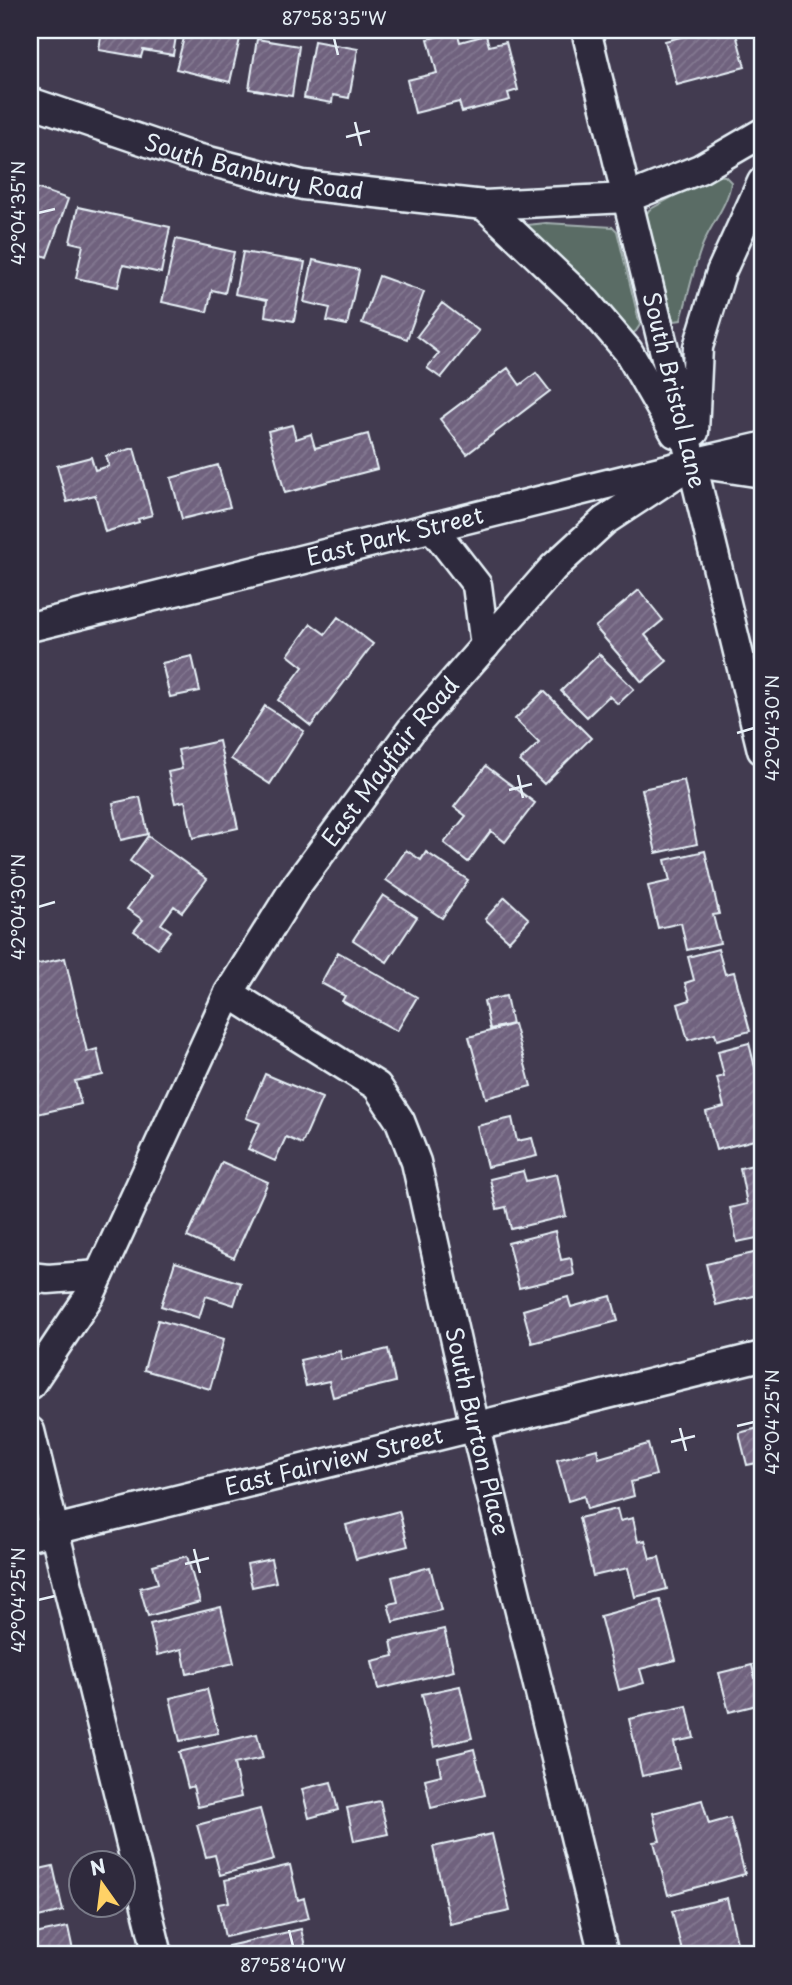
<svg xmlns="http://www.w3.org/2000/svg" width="792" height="1985" font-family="'Playpen Sans',sans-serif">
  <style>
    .grass { fill: #5a6c65; stroke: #a1aeae; stroke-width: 2 }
    .building { fill: url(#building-hatch); stroke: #e8f1f8; stroke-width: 2 }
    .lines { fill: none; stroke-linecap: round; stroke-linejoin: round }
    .street-casing { stroke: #e8f1f8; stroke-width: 33 }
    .street { stroke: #2f2a3d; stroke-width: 28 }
    .ticks { fill: none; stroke: #e8f1f8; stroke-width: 2.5 }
    .labels { text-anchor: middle; stroke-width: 5; stroke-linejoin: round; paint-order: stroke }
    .street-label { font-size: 23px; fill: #e8f1f8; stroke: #2f2a3d }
    .neatline { fill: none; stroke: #e8f1f8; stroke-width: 2.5 }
    .ticks-label { font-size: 18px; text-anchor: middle; fill: #e8f1f8 }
  </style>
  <defs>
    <pattern id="building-hatch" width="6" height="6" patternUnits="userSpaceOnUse" patternTransform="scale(1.75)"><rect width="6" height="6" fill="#6f627e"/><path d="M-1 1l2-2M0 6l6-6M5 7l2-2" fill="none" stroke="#847991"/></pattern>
  </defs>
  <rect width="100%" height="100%" fill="#423b50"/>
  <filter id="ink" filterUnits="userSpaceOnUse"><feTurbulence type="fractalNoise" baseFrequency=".0143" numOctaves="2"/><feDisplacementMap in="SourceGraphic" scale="14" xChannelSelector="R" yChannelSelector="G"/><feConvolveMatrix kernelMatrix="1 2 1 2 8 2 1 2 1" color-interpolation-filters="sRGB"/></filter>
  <g filter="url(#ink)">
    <path class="grass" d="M712 175 725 176 731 182C728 206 709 226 701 249 693 271 688 296 681 320L675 321 672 317 658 261 643 220 649 210Z
      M546 223 613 227 617 231 640 325 636 331 632 334 523 230 527 225Z"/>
    <path class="building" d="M102 30H177L173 55 143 50 141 57 99 50Z
      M186 30H242L230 82 176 69Z
      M708 30H735L745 67 677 85 665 41Z
      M457 31 460 42 486 35 489 46 506 42 518 90 508 93 510 100 462 112 459 102 415 113 407 80 437 73 428 39Z
      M257 39 299 46 292 96 249 89Z
      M314 41 358 49 349 98 333 95 332 103 304 98Z
      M30 186 68 199 47 257 30 251Z
      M78 207 170 227 161 273 123 265 118 287 76 278 83 245 70 242Z
      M176 239 234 252 225 293 212 290 207 312 162 302Z
      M243 252 305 262 294 321 265 316 267 300 235 294Z
      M313 260 359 270 347 325 327 321 330 308 304 302Z
      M379 276 424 292 407 339 362 323Z
      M442 303 479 331 441 378 427 368 439 353 417 336Z
      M508 368 520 385 536 373 550 391 467 454 440 419Z
      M292 425 296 439 311 434 315 448 368 434 377 469 285 493 268 431Z
      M134 448 152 515 138 519 139 522 105 532 95 495 67 502 57 466 91 457 95 470 109 466 106 456Z
      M218 465 230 507 182 519 171 478Z
      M639 590 663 620 645 635 667 661 642 682 595 627Z
      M338 617 373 644 311 726 278 700 303 667 288 655 311 624 325 634Z
      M599 654 634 689 618 704 609 696 587 717 561 691Z
      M192 656 200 691 170 697 162 663Z
      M544 691 591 738 544 784 520 761 539 743 515 719Z
      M265 706 304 731 270 784 231 759Z
      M219 741 238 828 193 838 185 801 175 803 168 772 182 769 178 750Z
      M486 766 535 803 505 842 491 831 468 862 444 843 466 816 454 807Z
      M684 780 697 844 656 853 642 789Z
      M140 797 148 834 121 840 113 803Z
      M148 836 207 879 182 912 174 906 161 924 171 931 158 948 134 931 143 920 127 909 151 876 130 861Z
      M406 850 421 860 426 852 468 880 442 918 386 880Z
      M705 851 719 914 713 915 720 943 687 950 681 923 658 928 648 886 670 881 665 860Z
      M383 895 417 917 387 962 353 940Z
      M505 897 529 919 509 941 485 919Z
      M718 949 725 974 734 972 750 1031 717 1040 715 1033 688 1040 678 1004 690 1000 685 983 694 980 688 957Z
      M338 952 417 997 397 1031 342 1001 345 996 321 983Z
      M65 958 87 1052 97 1049 103 1075 75 1081 81 1104 37 1114 30 1085V1037L31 1036 30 1029V966Z
      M506 996 512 1024 490 1029 484 1001Z
      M514 1024 531 1086 486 1098 469 1037Z
      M749 1043 762 1096V1138L716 1150 706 1112 724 1107 717 1078 724 1076 718 1051Z
      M265 1074 322 1098 302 1144 286 1137 275 1161 248 1149 260 1123 246 1118Z
      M512 1118 517 1141 532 1138 537 1156 487 1167 477 1126Z
      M222 1162 268 1182 234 1258 187 1237Z
      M762 1163V1237L737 1242 730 1208 747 1204 740 1168Z
      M523 1171 526 1181 557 1174 566 1216 511 1229 506 1207 497 1209 490 1179Z
      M555 1231 561 1260 571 1258 574 1275 519 1288 508 1243Z
      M762 1251V1294L716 1305 706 1264Z
      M175 1262 241 1283 234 1305 206 1296 199 1318 161 1306Z
      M611 1296 618 1321 532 1343 523 1310 568 1297 571 1307Z
      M158 1320 224 1339 210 1389 144 1370Z
      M388 1349 395 1382 333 1397 329 1381 306 1386 300 1360 340 1351 342 1360Z
      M762 1427V1462L747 1465 739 1433Z
      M648 1444 656 1475 631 1482 634 1496 587 1509 584 1496 568 1501 557 1460 597 1449 599 1458Z
      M617 1509 620 1521 633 1518 638 1542 645 1540 650 1559 659 1557 667 1589 635 1597 628 1568 593 1576 579 1518Z
      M399 1511 408 1546 356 1559 346 1525Z
      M187 1556 200 1602 148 1616 140 1588 158 1583 153 1565Z
      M271 1559 276 1582 252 1587 247 1564Z
      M430 1567 441 1610 393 1622 388 1604 398 1602 392 1577Z
      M660 1600 676 1660 640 1669 644 1683 619 1690 600 1616Z
      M221 1607 234 1663 187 1674 182 1649 157 1655 150 1624Z
      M444 1629 454 1671 378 1689 372 1661 394 1656 391 1641Z
      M752 1665 761 1704 729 1712 719 1673Z
      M460 1686 472 1738 434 1747 422 1694Z
      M207 1689 218 1733 180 1741 170 1698Z
      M687 1706 694 1738 674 1742 679 1768 642 1776 629 1719Z
      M257 1734 263 1758 234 1764 241 1797 198 1807 193 1786 188 1788 179 1752Z
      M474 1749 485 1795 431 1808 425 1779 441 1775 438 1758Z
      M331 1782 338 1810 309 1818 302 1789Z
      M702 1800 709 1824 730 1818 745 1874 668 1895 654 1842 660 1841 653 1813Z
      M380 1801 388 1834 354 1841 347 1808Z
      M31 1803 40 1835 30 1838V1804Z
      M260 1809 274 1860 220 1875 215 1855 206 1857 197 1825Z
      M492 1834 510 1911 450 1924 433 1847Z
      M290 1865 298 1900 304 1898 309 1918 225 1937 218 1904 229 1902 225 1880Z
      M53 1866 63 1911 30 1919V1871Z
      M727 1898 737 1943 683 1955 672 1911Z
      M68 1927 74 1955H30V1935Z
      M301 1929 307 1955H230L228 1946Z
      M501 1949 502 1955H477Z"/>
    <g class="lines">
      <defs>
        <g id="street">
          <path id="s1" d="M586 30 762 750"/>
          <path id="s2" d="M30 102 189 156 303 185 484 205 627 198 700 169 762 133"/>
          <path d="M484 205 587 303 628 351 675 433"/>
          <path d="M694 432 698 347 721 272 762 182"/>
          <path d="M709 465 762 473"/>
          <path d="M432 527 477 585 485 646"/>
          <path id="s3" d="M30 627 692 463 762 447"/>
          <path id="s4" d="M229 993 377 1086 400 1121 416 1162 475 1427 604 1955"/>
          <path d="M30 1277 48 1279 99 1275"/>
          <path id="s5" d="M30 1385 90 1295 229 993 294 889 412 729 553 568 604 521 692 463"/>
          <path d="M30 1431 158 1955"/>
          <path id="s6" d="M30 1536 762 1356"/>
        </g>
      </defs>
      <use href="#street" class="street-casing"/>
      <use href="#street" class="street"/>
    </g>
  </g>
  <path class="ticks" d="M334 38 338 55M355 122 361 146M346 137 370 131M38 213 55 209M737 733 754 728M518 775 523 798M509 790 532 784M38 907 55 902M737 1426 754 1422M680 1428 686 1451M671 1442 695 1436M194 1549 200 1573M185 1564 209 1558M38 1600 55 1596M289 1930 293 1946"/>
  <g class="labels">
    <g class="street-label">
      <text dy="8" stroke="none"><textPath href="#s2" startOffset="234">South Banbury Road</textPath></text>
      <text dy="8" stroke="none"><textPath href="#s1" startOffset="371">South Bristol Lane</textPath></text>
      <text dy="8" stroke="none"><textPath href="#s3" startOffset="376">East Park Street</textPath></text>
      <text dy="8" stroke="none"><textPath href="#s5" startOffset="723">East Mayfair Road</textPath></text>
      <text dy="8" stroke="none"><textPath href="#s4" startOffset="537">South Burton Place</textPath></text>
      <text dy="8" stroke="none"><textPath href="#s6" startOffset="313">East Fairview Street</textPath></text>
    </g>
  </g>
  <rect width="792" height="1985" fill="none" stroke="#2f2a3d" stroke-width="77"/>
  <g transform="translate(102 1884) rotate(346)"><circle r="33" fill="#2f2a3d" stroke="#797a88" stroke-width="2"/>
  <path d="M0-5L12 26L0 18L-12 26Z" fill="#ffd166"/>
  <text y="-10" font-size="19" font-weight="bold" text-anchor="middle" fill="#e8f1f8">N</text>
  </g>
  <rect x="38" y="38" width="716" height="1908" class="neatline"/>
  <g class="ticks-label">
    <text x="334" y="25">87°58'35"W</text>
    <text transform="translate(19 213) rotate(-90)" y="6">42°04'35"N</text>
    <text transform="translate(773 728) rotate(-90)" y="6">42°04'30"N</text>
    <text transform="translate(19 907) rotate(-90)" y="6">42°04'30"N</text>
    <text transform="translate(773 1422) rotate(-90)" y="6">42°04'25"N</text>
    <text transform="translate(19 1600) rotate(-90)" y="6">42°04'25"N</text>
    <text x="293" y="1972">87°58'40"W</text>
  </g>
</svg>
